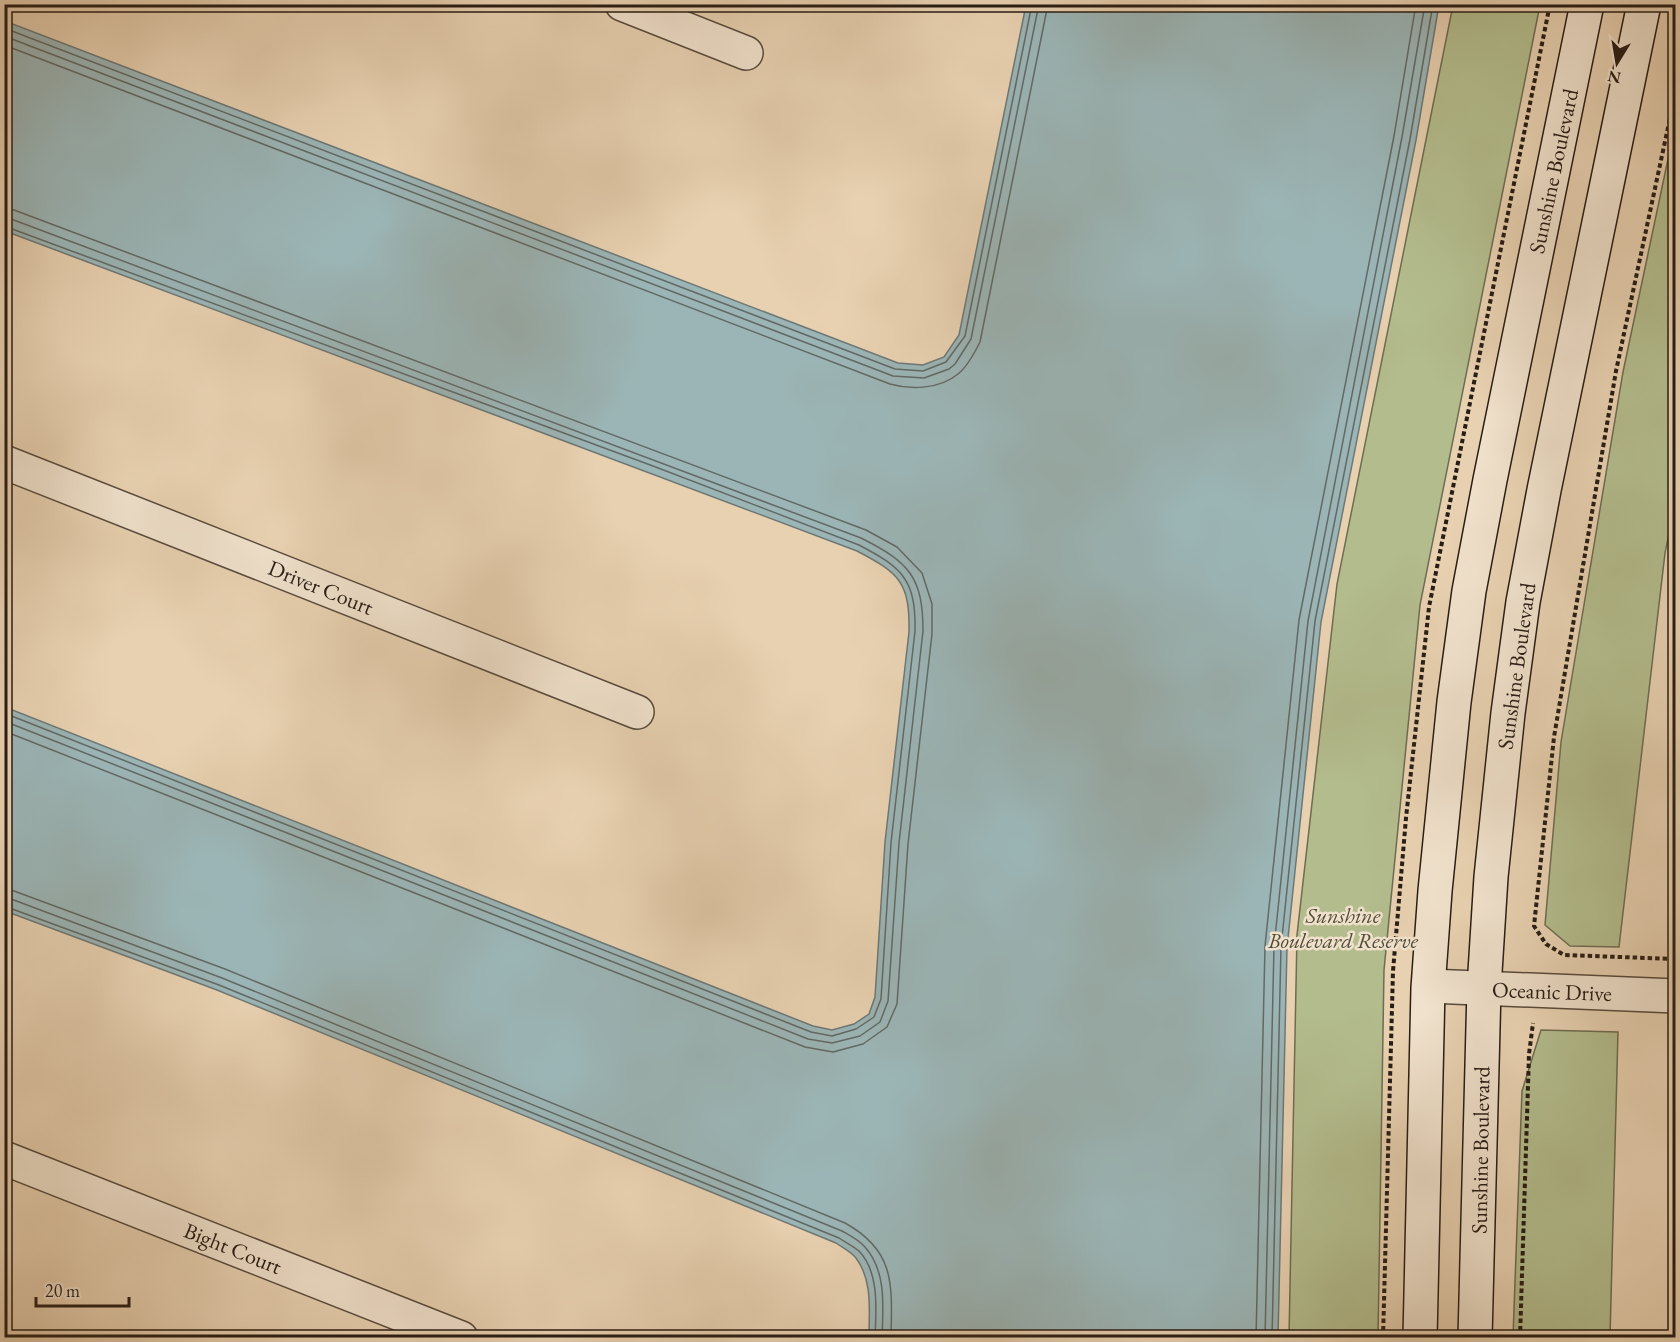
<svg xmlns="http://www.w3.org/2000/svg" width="1680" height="1342" font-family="'EB Garamond',serif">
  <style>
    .green { fill: #b3bc8d; stroke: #6e6c51; stroke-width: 1.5 }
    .water { fill: #9bb5b6; stroke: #6d7876; stroke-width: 1.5 }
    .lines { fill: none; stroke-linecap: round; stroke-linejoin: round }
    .shore { stroke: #626966; stroke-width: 1.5 }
    .minor-casing { stroke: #584a3c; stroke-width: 36 }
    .tertiary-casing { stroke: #584a3c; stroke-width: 36 }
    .secondary-casing { stroke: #281d15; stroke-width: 36 }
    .path { stroke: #281d15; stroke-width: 4; stroke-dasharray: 4.5 3; stroke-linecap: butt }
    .minor { stroke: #f0e1cc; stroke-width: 33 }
    .tertiary { stroke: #f0e1cc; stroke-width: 33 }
    .secondary { stroke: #f0e1cc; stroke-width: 33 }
    .labels { text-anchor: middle; stroke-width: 5; stroke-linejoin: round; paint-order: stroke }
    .street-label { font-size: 22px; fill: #281d15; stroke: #f0e1cc }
    .park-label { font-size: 22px; font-style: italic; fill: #524d39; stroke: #f0e1cc }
  </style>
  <rect width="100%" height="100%" fill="#e8d1b1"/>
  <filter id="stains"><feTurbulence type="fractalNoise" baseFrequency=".00333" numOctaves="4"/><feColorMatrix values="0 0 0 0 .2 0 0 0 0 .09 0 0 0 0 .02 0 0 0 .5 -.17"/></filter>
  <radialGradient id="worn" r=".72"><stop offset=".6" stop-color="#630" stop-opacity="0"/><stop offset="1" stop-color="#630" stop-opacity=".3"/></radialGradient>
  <path class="green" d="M1453 5H1540L1420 605 1384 970 1378 1337H1289L1297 935 1337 584Z
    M1675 126V505L1665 553 1619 947 1570 946 1545 925 1561 742 1623 372Z
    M1541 1030 1618 1032 1610 1337H1513L1522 1091Z"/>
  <path class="water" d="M1026 5H1439L1416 140 1321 622 1287 948 1278 1337H869C869 1310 873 1281 856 1258 851 1252 843 1248 836 1243L217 990 5 911V707L813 1026 832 1030 854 1024 869 1014 875 997 885 842 909 632C910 582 899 573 857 551L5 231V21L898 363 923 365 944 357 959 335Z"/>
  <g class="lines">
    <path class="shore" d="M4 28 895 369 923 371 946 362 965 336 1032 4
      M4 36 893 376 924 378 949 369 955 364 971 339 1039 4
      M4 45 890 384C911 390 940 389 958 374 967 367 975 352 980 342L1048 4
      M4 209 14 210 866 530 897 547 922 573 932 604V634L908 844 897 1004 887 1027 863 1044 833 1052 805 1047 4 731
      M4 218 11 219 861 538C909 562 923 577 923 631L899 843 888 1001 880 1022 860 1036 832 1043 808 1039 4 721
      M4 226 653 466 859 545C903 568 916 580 915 631L891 843 881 999 874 1017 856 1029 832 1036 811 1032 4 713
      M4 889 14 891 225 969 845 1223C896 1251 892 1286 891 1338
      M4 898 11 899 222 978 842 1231C849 1235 859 1240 865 1247 887 1272 883 1307 882 1338
      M4 906 219 985 839 1238C845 1242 853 1246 859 1251 880 1273 876 1310 875 1338
      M1256 1338 1265 946 1299 620 1394 136 1416 4
      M1265 1338 1274 947 1308 621 1402 137 1425 4
      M1272 1338 1281 947 1315 621 1410 139 1433 4"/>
    <defs>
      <path id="minor" d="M622 4 746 53
        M4 462 637 712
        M4 1158 461 1338"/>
      <path id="tertiary" d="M1429 986 1676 996"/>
      <path id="secondary" d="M1420 1338 1428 988 1435 891 1454 702 1469 591 1490 480 1587 4
        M1475 1338 1484 988 1491 877 1508 713 1523 602 1544 490 1644 4"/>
    </defs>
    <use href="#minor" class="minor-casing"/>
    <use href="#tertiary" class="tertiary-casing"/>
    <use href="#secondary" class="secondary-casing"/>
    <path class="path" d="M1676 90 1616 371 1554 737 1534 926 1546 944 1564 955 1676 959
      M1383 1338 1393 971 1406 818 1429 607 1550 4
      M1520 1338 1529 1054 1533 1023"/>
    <use href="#minor" class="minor"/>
    <use href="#tertiary" class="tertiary"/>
    <use href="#secondary" class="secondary"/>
  </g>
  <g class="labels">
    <g class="street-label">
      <text transform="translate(1553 171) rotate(-78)" y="8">Sunshine Boulevard</text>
      <text transform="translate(321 587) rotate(22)" y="8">Driver Court</text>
      <text transform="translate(1516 666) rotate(-82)" y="8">Sunshine Boulevard</text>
      <text transform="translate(1552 991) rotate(2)" y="8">Oceanic Drive</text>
      <text transform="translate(1480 1150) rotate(-89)" y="8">Sunshine Boulevard</text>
      <text transform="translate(233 1248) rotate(22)" y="8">Bight Court</text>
    </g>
    <g class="park-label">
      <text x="1343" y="923">Sunshine<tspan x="1343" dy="25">Boulevard Reserve</tspan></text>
    </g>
  </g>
  <rect width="1680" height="1342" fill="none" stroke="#e8d1b1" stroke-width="24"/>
  <rect x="6" y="6" width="1668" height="1330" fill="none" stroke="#281d15" stroke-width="3"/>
  <rect x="12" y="12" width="1656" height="1318" fill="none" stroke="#281d15" stroke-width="1.5"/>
  <g transform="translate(1617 63) rotate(191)" stroke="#f0e1cc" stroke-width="4.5" paint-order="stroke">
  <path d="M0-4.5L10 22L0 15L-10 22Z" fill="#281d15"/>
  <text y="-9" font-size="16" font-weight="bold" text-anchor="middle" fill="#281d15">N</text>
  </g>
  <path d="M36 1297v9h93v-9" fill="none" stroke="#281d15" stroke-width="3"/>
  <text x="45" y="1297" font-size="18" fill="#281d15" stroke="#f0e1cc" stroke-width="4.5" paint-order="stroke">20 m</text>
  <rect width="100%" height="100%" filter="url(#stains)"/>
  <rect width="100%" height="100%" fill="url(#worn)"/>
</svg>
